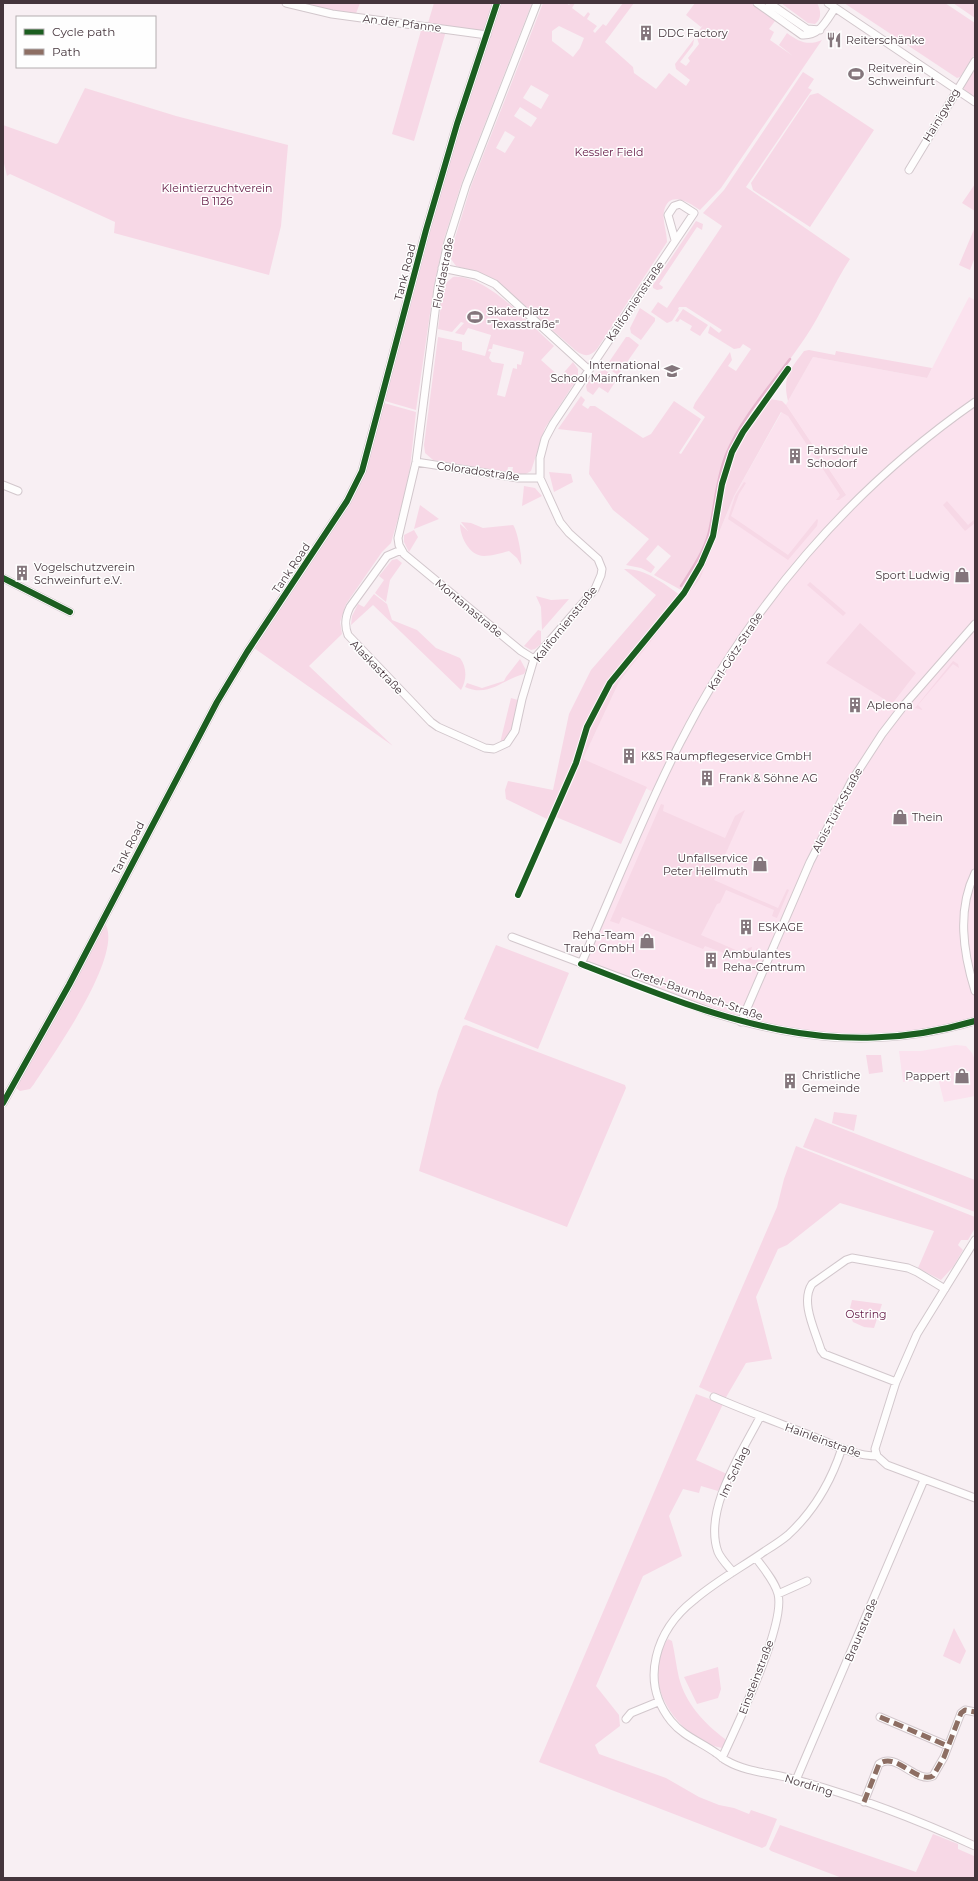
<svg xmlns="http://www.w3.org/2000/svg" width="978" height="1881" font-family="Montserrat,sans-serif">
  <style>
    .built { fill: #fbe2ee }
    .green { fill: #f7d8e6; fill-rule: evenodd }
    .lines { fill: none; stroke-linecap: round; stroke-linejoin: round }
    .stream { stroke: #e7b7ce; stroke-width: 2.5 }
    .street-casing { stroke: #d2c7cc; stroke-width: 9 }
    .street { stroke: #fefdfd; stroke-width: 7 }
    .quiet { stroke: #8d6e63; stroke-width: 5; stroke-dasharray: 10 5; stroke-linecap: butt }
    .cycleway-casing { stroke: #fefefe; stroke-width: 8 }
    .cycleway { stroke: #1b5e20; stroke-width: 6 }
    .labels { text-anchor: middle; stroke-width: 3; stroke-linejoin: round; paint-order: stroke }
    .street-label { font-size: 11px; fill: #45353c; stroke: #fefefe }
    .poi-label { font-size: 11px; fill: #45353c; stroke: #fefefe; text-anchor: start }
    .park-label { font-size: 11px; fill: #631844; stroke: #fefefe }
  </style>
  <rect width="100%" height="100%" fill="#f8eff3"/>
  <path class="built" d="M969 297 975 300V1021L960 1026 860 1038 755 1025 582 963 656 793 582 761 619 682 700 579 734 496 813 357 927 378Z
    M956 1045 966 1046 972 1053 975 1060V1096L944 1102 938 1078 903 1082 899 1051H921Z"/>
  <path class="green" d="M296 3H360L355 16Z
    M434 3H494L486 28 482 31 428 23Z
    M501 3H532L462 182 444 239 434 286 416 410 385 401 445 176Z
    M543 3H566L569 5 571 3H575L572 8 584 17 588 12 590 14 587 19 597 26 593 31 595 33 603 24 606 26 623 3H634L605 42 633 67 634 73 656 89 669 73 686 86 690 80 676 69 675 64 694 39 693 45 680 62 686 66 690 61 688 58 699 44 696 35 703 25 701 27 686 15 695 3H751L775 21 769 29 774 32 770 40 793 56 779 45 787 33C799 42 808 46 822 40L721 188 700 210C690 203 669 189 664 211 662 220 667 232 667 242L597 349C590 357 584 357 575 350L496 280 483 274 456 266 451 259 454 241 471 186ZM559 26 584 38 580 48 573 57 552 41V31ZM531 85 549 95 541 109 523 98ZM520 107 537 118 531 127 514 116ZM505 131 515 137 505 153 496 148Z
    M781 3H817C821 10 822 19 815 24L808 23Z
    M844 3H945L975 23V54L960 77 957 78Z
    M953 3H975V18Z
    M422 27 446 31 414 141 392 134Z
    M975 68V98L965 91 963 87Z
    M803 72 814 79 808 88 812 90 746 187 850 259C833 285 822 313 805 338 781 374 750 407 732 446 718 475 717 504 709 534 704 554 693 572 683 589L681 590 654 575 671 556 658 545 646 559 655 567 651 573 641 568 626 565 649 539 613 510 589 474 592 433 558 429 581 396 585 400 582 405 588 409 590 406H595L643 438 651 434 674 401 701 419 679 453 681 454 705 417 693 408 695 403 730 352 732 360 728 366 736 371 751 349 743 344 740 348 734 349 708 333 710 326 719 333 722 330 686 307H679L678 309 679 310 672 321 667 323 651 312 658 302 667 308 722 226 703 213 724 190Z
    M85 88 176 116 288 145 281 226 269 275 114 233 115 222 10 174 7 176 3 159V125L56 144 58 143Z
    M818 93 874 130 810 227 753 190 751 183 810 95Z
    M975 184V211L962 203Z
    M696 221 703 224 702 230 697 227 659 284 663 287 662 289 657 290 653 288V285Z
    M975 227V257L970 270 959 265Z
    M453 277C487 274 529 324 554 346L541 360 560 377 573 362 578 369V377L574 385 554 380 573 385 545 428 531 471 524 475 512 472 513 467H508L507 472 433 460 425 453 424 445 438 337 462 342V350L485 356 491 335 468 328 464 335 455 333 464 323 461 322 452 332 438 329 443 288 446 283ZM493 344 524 352 521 365 517 364V369L513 368 505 397 497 395 504 364 492 362 489 358 491 352 488 351 489 349H492Z
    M640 308 655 318V321L641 340 631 333 630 328Z
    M683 309 708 325 700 336 690 330 692 326 680 319 678 322 675 321Z
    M626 337H629L639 345 618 375 607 368V365Z
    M809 350 835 355 836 351 932 368 927 378 813 357 788 401C782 377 790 370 804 351Z
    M605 370 617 379 608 393 599 387 593 395 587 391 586 386C590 379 597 371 605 370Z
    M770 399 782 401 786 405 846 495 839 500H836L840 495 788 416 781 412 734 496 700 579 619 682 583 759 647 787 621 844 556 817C564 800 573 782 579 764 586 737 594 713 609 689 641 640 689 602 711 547 720 524 720 500 726 477 732 456 742 437 753 420 758 413 763 402 770 399Z
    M384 403 416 412 410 468 404 497 391 543 382 552 346 604 340 622 342 634 309 666 393 746 254 648 358 488 370 455Z
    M549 472 571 474 573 482 554 492Z
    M744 482 746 483 739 494 731 516 788 555 817 519 818 520 817 526 788 560 728 519 735 496Z
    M524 486 535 488 542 496 522 506Z
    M947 501 968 525 975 519V523L965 531 943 505Z
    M420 505 439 519 414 529Z
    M461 522 471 523 483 528 513 525C517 529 523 559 521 565L517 558 509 551C501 553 492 556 484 556 469 556 460 536 460 524L468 531Z
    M414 530 418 537 409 552 404 542V535Z
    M397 559 402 563 390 580 386 602 375 593 384 580 379 576 392 560Z
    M624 569C645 568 663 583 680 595L608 683 586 727 575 762 549 820 506 799 505 790 508 781 553 790 569 714 591 670 656 595Z
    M810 582 846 613 843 616 807 585Z
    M374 594 387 604 392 620 417 630 436 648 460 658C467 667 467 680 461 690L373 605 351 625 352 616 358 604 364 607Z
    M536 596 551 600 569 599 542 630 541 607Z
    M860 623 916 673 892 704 826 663Z
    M538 630 541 631V644L535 649 531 650 524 646Z
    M520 659 526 670 524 674C503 679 489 698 465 687L467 683 482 688 504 681 506 677Z
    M953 661 958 664 959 668 953 664 918 705 923 710 915 708Z
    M511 698 518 700C515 714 514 736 500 743Z
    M661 804 664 805 663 811 725 838 735 816 745 810 714 880 778 908 787 889 789 890 777 918 772 916 774 910 726 890 720 903 717 904 701 935 745 954 748 948 752 947 751 951 755 952 757 948 762 951 756 965 705 946 703 949 622 917 619 924 610 921Z
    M104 922C127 951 52 1056 34 1084L30 1089 20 1091 15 1087Z
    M496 945 569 973 538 1049 464 1019Z
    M466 1025 625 1085 626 1088 567 1227 419 1171 438 1091 463 1026Z
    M866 1055H881L883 1072 869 1074Z
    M834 1112 857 1115 854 1131 832 1123Z
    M815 1118 975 1180V1212L803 1147Z
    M796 1146 975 1217V1228L968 1240H961L958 1245 963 1250 953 1267 941 1280 918 1268 934 1231 840 1203 787 1245 778 1249 756 1297 772 1359 746 1363 725 1399 699 1387 777 1207 784 1179Z
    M852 1300 882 1304 874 1328 864 1327 853 1322 849 1312Z
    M696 1394 723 1404 696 1460 727 1474 718 1491 701 1486 699 1493 683 1489 669 1516 682 1556 643 1576 596 1686 619 1715 620 1726 595 1745 599 1754 666 1778 699 1797 719 1805 734 1808 749 1814 751 1810 777 1819 766 1846 762 1848 539 1762Z
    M954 1628 966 1651 960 1664 943 1656Z
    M668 1639 672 1641C675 1653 676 1666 679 1678 686 1704 704 1723 725 1739V1745L722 1748C678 1739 637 1680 668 1639Z
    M718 1667 721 1689 718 1698 697 1704 684 1677Z
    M780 1825 916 1872 933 1834 958 1844V1849L974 1856 975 1854V1878H842L771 1851 769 1849Z"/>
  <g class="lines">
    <path class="stream" d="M681 586C692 569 704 552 709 532 715 506 716 480 726 455 739 422 769 387 790 359"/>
    <defs>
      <path id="street" d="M286 3 332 14 487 35
        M757 3 802 35C820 36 826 21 835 8
        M769 3 807 29 820 30
        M828 3 975 102
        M909 170 975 61
        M442 268 476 275 495 284 589 370
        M416 462 518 478H540
        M3 485 18 491
        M401 550 387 556 350 607C345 617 344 625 348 635L431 722 438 727 485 748 494 749 507 743 515 731 522 699 534 659 595 589 601 575 602 569 598 559 569 533 560 522 540 478V458L545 439 553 424 694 213 680 204 674 206 668 215 675 240
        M3 578 70 612
        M534 659 521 651 404 554 399 545 398 538 416 462 438 288 448 242 466 185 537 3
        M975 873C957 910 963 952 975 991
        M512 937 711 1012C800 1041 884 1048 975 1021
        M581 964C614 890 643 815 680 743 749 607 850 489 975 402
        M741 1022 810 862 851 782 882 734 905 704 975 624
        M3 1103 69 985 217 702 247 652 347 501 362 471 426 230 457 124 497 3
        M975 1240 917 1334 896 1382 875 1449 877 1456 887 1465 975 1498
        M896 1382 824 1354 821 1350C815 1330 800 1302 812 1284L846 1260 852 1258 908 1268 917 1272 945 1289
        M714 1397C746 1411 779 1423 812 1436 832 1444 854 1456 877 1456
        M842 1448C831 1482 814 1511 788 1535 781 1541 773 1546 765 1551 742 1567 716 1581 694 1600 656 1630 639 1681 671 1721 683 1736 701 1742 716 1753 720 1755 722 1759 727 1761 748 1773 774 1773 797 1780 858 1797 918 1820 975 1846
        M733 1572C728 1566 721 1559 718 1552 703 1510 741 1454 760 1417
        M778 1594 807 1581
        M880 1717 948 1746
        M626 1719 631 1713 658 1702
        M722 1758C736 1727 786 1625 778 1594 775 1581 763 1568 756 1558
        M796 1780 924 1480
        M864 1802 879 1764C896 1751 916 1784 933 1776L944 1757 961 1713 965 1710 975 1712"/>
    </defs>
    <use href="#street" class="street-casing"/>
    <use href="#street" class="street"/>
    <path class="quiet" d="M880 1717 948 1746
      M864 1802 879 1764C896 1751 916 1784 933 1776L944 1757 961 1713 965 1710 975 1712"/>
    <defs>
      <path id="cycleway" d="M3 578 70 612
        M518 895 576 763 587 727 599 704 610 683 684 593 701 564 713 536 722 484 732 452 743 432 788 369
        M581 964C716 1017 829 1064 975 1021
        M3 1103 69 985 217 702 247 652 347 501 362 471 426 230 457 124 497 3"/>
    </defs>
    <use href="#cycleway" class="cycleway-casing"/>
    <use href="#cycleway" class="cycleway"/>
  </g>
  <defs>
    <symbol id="building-bare" viewBox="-9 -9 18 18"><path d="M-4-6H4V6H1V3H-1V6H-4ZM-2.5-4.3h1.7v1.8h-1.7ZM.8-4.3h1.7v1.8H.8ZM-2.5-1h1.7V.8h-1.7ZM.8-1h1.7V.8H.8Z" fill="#84767c" stroke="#fefefe" stroke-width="2.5" paint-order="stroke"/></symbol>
    <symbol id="restaurant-bare" viewBox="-9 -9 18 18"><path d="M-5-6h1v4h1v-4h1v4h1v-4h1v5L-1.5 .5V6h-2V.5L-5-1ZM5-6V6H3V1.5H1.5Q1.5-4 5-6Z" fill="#84767c" stroke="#fefefe" stroke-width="2.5" paint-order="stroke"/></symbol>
    <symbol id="stadium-bare" viewBox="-9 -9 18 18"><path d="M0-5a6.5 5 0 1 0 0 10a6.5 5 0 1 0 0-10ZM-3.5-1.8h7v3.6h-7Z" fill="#84767c" stroke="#fefefe" stroke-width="2.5" paint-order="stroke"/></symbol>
    <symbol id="school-bare" viewBox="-9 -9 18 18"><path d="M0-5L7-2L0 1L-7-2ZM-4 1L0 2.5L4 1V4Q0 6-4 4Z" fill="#84767c" stroke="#fefefe" stroke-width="2.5" paint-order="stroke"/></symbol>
    <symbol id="shop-bare" viewBox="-9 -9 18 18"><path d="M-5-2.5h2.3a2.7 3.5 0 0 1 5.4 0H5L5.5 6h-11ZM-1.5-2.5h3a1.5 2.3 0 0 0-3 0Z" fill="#84767c" stroke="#fefefe" stroke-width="2.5" paint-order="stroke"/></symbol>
  </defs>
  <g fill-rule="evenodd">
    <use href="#building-bare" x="635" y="22" width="22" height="22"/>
    <use href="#restaurant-bare" x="823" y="29" width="22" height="22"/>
    <use href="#stadium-bare" x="845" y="63" width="22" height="22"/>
    <use href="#stadium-bare" x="464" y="306" width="22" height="22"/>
    <use href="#school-bare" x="661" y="360" width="22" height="22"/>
    <use href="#building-bare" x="784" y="445" width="22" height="22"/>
    <use href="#building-bare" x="11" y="562" width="22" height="22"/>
    <use href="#shop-bare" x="951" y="564" width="22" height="22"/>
    <use href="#building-bare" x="844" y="694" width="22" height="22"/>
    <use href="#building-bare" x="618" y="745" width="22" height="22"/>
    <use href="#building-bare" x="696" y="767" width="22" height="22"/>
    <use href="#shop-bare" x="889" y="806" width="22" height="22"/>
    <use href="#shop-bare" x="749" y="853" width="22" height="22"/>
    <use href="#building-bare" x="735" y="916" width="22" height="22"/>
    <use href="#shop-bare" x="636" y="930" width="22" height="22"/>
    <use href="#building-bare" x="700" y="949" width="22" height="22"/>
    <use href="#shop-bare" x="951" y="1065" width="22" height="22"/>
    <use href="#building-bare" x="779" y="1070" width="22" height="22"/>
  </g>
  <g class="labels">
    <g class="street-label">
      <text transform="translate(402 23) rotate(7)" y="4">An der Pfanne</text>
      <text transform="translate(941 115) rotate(-59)" y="4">Hainigweg</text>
      <text transform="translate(405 272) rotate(-76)" y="4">Tank Road</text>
      <text transform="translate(443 273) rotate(-79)" y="4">Floridastraße</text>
      <text transform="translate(635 301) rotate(-56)" y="4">Kalifornienstraße</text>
      <text transform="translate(478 471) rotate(8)" y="4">Coloradostraße</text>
      <text transform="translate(291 568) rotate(-56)" y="4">Tank Road</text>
      <text transform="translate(469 608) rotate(40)" y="4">Montanastraße</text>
      <text transform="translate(565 624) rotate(-51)" y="4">Kalifornienstraße</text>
      <text transform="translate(735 651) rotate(-57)" y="4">Karl-Götz-Straße</text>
      <text transform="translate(377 667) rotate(46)" y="4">Alaskastraße</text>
      <text transform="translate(837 810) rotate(-62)" y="4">Alois-Türk-Straße</text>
      <text transform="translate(128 848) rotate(-63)" y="4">Tank Road</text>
      <text transform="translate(697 994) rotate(19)" y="4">Gretel-Baumbach-Straße</text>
      <text transform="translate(823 1440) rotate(20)" y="4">Hainleinstraße</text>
      <text transform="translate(734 1472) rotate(-65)" y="4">Im Schlag</text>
      <text transform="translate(861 1630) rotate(-67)" y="4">Braunstraße</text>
      <text transform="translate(756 1677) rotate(-69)" y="4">Einsteinstraße</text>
      <text transform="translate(809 1785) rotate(17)" y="4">Nordring</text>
    </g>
    <g class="poi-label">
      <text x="658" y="37">DDC Factory</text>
      <text x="846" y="44">Reiterschänke</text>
      <text x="868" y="72">Reitverein<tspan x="868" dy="13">Schweinfurt</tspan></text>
      <text x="487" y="315">Skaterplatz<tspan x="487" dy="13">"Texasstraße"</tspan></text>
      <text x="660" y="369" text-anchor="end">International<tspan x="660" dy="13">School Mainfranken</tspan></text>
      <text x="807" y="454">Fahrschule<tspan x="807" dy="13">Schodorf</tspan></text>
      <text x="34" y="571">Vogelschutzverein<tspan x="34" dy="13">Schweinfurt e.V.</tspan></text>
      <text x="950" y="579" text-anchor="end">Sport Ludwig</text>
      <text x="867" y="709">Apleona</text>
      <text x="641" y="760">K&amp;S Raumpflegeservice GmbH</text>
      <text x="719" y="782">Frank &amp; Söhne AG</text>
      <text x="912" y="821">Thein</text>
      <text x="748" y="862" text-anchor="end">Unfallservice<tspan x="748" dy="13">Peter Hellmuth</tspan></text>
      <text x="758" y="931">ESKAGE</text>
      <text x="635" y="939" text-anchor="end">Reha-Team<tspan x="635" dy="13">Traub GmbH</tspan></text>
      <text x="723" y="958">Ambulantes<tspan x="723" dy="13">Reha-Centrum</tspan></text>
      <text x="802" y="1079">Christliche<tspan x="802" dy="13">Gemeinde</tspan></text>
      <text x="950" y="1080" text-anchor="end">Pappert</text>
    </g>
    <g class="park-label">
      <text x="609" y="156">Kessler Field</text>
      <text x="217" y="192">Kleintierzuchtverein<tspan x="217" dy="13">B 1126</tspan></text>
      <text x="866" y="1318">Ostring</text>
    </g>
  </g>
  <rect width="978" height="1881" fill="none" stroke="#45353c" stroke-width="8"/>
  <rect x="16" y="16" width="140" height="52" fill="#fefefe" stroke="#b4aeb0"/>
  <rect x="24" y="29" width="20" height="6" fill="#1b5e20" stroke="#b4aeb0"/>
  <text x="52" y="36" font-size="12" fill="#45353c">Cycle path</text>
  <rect x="24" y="49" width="20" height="6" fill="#8d6e63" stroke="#b4aeb0"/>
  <text x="52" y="56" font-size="12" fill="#45353c">Path</text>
</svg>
